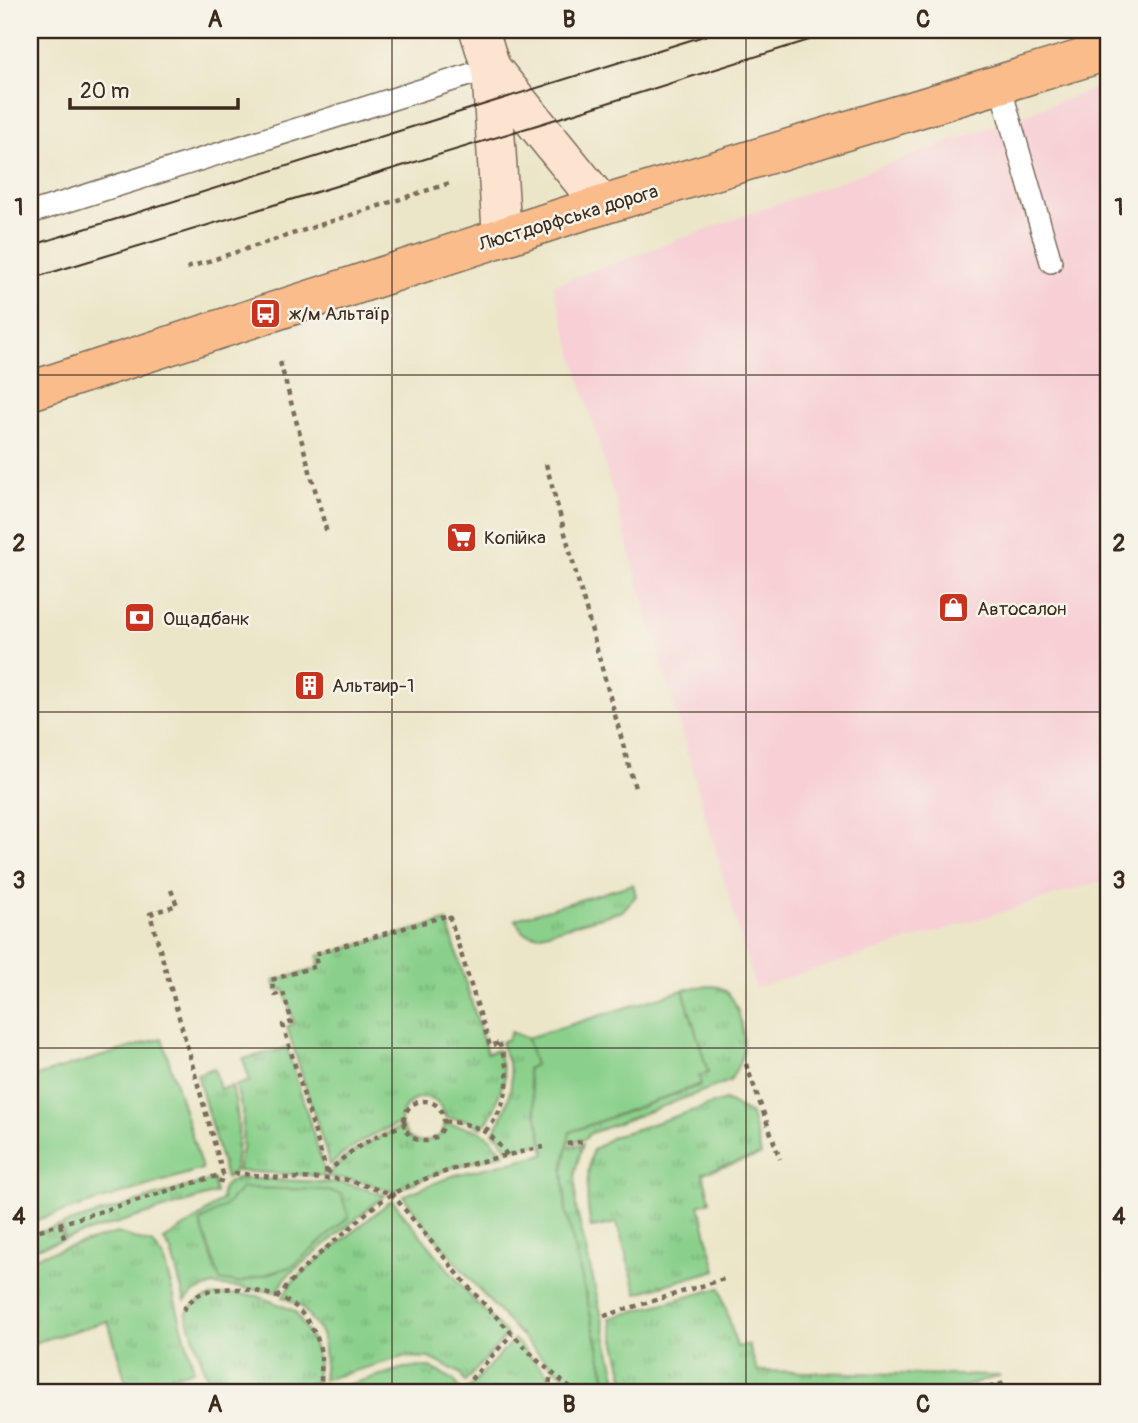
<svg xmlns="http://www.w3.org/2000/svg" width="1138" height="1423" font-family="Pangolin,sans-serif">
  <style>
    .built { fill: #f7cfd5 }
    .grass { fill: url(#grass-tufts); stroke: #627d54; stroke-width: 2 }
    .park { fill: #8ad08b; stroke: #627d54; stroke-width: 2 }
    .lines { fill: none; stroke-linecap: round; stroke-linejoin: round }
    .lane-casing { stroke: #796c5a; stroke-width: 24 }
    .secondary-casing { stroke: #796c5a; stroke-width: 41 }
    .primary-casing { stroke: #796c5a; stroke-width: 41 }
    .path { stroke: #796c5a; stroke-width: 4.5; stroke-dasharray: 5 5; stroke-linecap: butt }
    .lane { stroke: #fff; stroke-width: 21 }
    .secondary { stroke: #fde4d1; stroke-width: 38 }
    .primary { stroke: #fabc8b; stroke-width: 38 }
    .tram { stroke: #3b2a1e; stroke-width: 2 }
    .grid { fill: none; stroke: #3b2a1e; stroke-width: 2; stroke-opacity: 0.55 }
    .labels { text-anchor: middle; stroke-width: 5; stroke-linejoin: round; paint-order: stroke }
    .street-label { font-size: 19px; fill: #3b2a1e; stroke: #f7f3e8 }
    .poi-label { font-size: 19px; fill: #3b2a1e; stroke: #f7f3e8; text-anchor: start }
    .neatline { fill: none; stroke: #3b2a1e; stroke-width: 2.5 }
    .grid-label { font-size: 23px; text-anchor: middle; font-weight: bold; fill: #3b2a1e }
  </style>
  <defs>
    <pattern id="grass-tufts" width="24" height="20" patternUnits="userSpaceOnUse" patternTransform="scale(1.75)"><rect width="24" height="20" fill="#8ad08b"/><path d="M3 7l-1-3M5 7V3M7 7l1-3M15 17l-1-3M17 17v-4M19 17l1-3" fill="none" stroke="#72a971"/></pattern>
  </defs>
  <rect width="100%" height="100%" fill="#f7f3e8"/>
  <filter id="ink" filterUnits="userSpaceOnUse"><feTurbulence type="fractalNoise" baseFrequency=".0143" numOctaves="2"/><feDisplacementMap in="SourceGraphic" scale="14" xChannelSelector="R" yChannelSelector="G"/><feConvolveMatrix kernelMatrix="1 2 1 2 8 2 1 2 1" color-interpolation-filters="sRGB"/></filter>
  <filter id="wash" filterUnits="userSpaceOnUse"><feTurbulence type="fractalNoise" baseFrequency=".00686" numOctaves="4" result="noise"/><feDisplacementMap in="SourceGraphic" scale="28" xChannelSelector="R" yChannelSelector="G"/><feGaussianBlur stdDeviation="1.57" result="paint"/><feColorMatrix in="noise" values="0 0 0 0 0 0 0 0 0 0 0 0 0 0 0 0 0 1.4 0 .05"/><feComposite in="paint" operator="in"/></filter>
  <g filter="url(#wash)">
    <rect width="100%" height="100%" fill="#ece6c9"/>
    <path class="built" d="M1108 84V879L755 988 553 285Z"/>
    <path class="grass" d="M633 884 636 896 622 911 538 935H532L523 932 515 919Z
      M447 921 487 1053 498 1050 505 1077 495 1107 488 1121 481 1128 467 1120 446 1118C442 1111 440 1103 432 1099 416 1092 400 1107 401 1123 374 1132 352 1145 330 1165L287 1027 294 1023 284 989 277 991 274 981 319 968 318 956Z
      M696 987C702 987 712 985 718 987 740 994 746 1037 742 1056 740 1064 734 1073 730 1081L589 1134 585 1139 568 1142 570 1132 701 1085 699 1076 708 1072 683 990Z
      M511 1032 527 1038 536 1066 527 1069 543 1143 508 1150 501 1139 493 1132C503 1119 513 1091 511 1074 509 1063 504 1052 501 1042L508 1039Z
      M287 1048 325 1172 324 1176 237 1171 242 1148 243 1114 236 1085 250 1081 243 1059Z
      M214 1068 220 1089 232 1086C240 1119 240 1139 234 1172L226 1178 197 1074Z
      M725 1100 751 1114 761 1155 703 1173 710 1201 699 1205 716 1270 637 1293 617 1223 591 1228C586 1200 586 1179 592 1151L612 1137Z
      M445 1124C474 1127 487 1130 504 1154L447 1169 392 1192C371 1184 350 1178 327 1177 339 1156 381 1135 403 1127 410 1148 428 1143 442 1134Z
      M583 1144 575 1171 576 1208 620 1393H609L566 1212 563 1170 567 1146Z
      M236 1178 344 1183 385 1195 286 1277 278 1292 213 1285 193 1293 185 1301 171 1251 164 1240 194 1221 221 1200 223 1187Z
      M213 1179 216 1193 65 1239 62 1225Z
      M392 1200 470 1296 507 1335 465 1382 460 1373 430 1358 403 1357 323 1380 325 1359 322 1334 301 1306 283 1297 292 1282Z
      M59 1226 63 1240 30 1250V1235Z
      M117 1233 153 1244 163 1257 194 1370 128 1389 108 1321 30 1344V1258Z
      M720 1288 737 1347 749 1345 757 1371 1000 1376 943 1393H628L610 1318Z
      M234 1294 258 1296 295 1311 311 1339 318 1359 316 1382 279 1393H222L207 1378 186 1313C201 1296 212 1295 234 1294Z
      M514 1339 536 1363 549 1374 545 1393H472L469 1388Z
      M430 1367 454 1380 462 1393H321L404 1368Z"/>
    <path class="park" d="M683 990 708 1072 699 1076 701 1084 570 1132 563 1170 566 1212 609 1393H583C569 1380 553 1368 539 1354 490 1305 445 1251 403 1196L455 1175 545 1154 527 1069 535 1065 527 1038Z
      M162 1038 202 1169 30 1222V1078Z
      M242 1188 322 1190 341 1194 349 1217 293 1266 239 1283 220 1280 200 1222 225 1206Z"/>
  </g>
  <g filter="url(#ink)">
    <g class="lines">
      <defs>
        <path id="lane" d="M1000 86 1051 262
          M30 213 491 68"/>
        <path id="secondary" d="M479 30 491 68 502 237
          M491 68 602 205"/>
        <path id="primary" d="M30 391 570 215 1108 51"/>
      </defs>
      <use href="#lane" class="lane-casing"/>
      <use href="#secondary" class="secondary-casing"/>
      <use href="#primary" class="primary-casing"/>
      <path class="path" d="M187 268 450 183
        M280 362 327 533
        M546 464 635 788
        M171 890 177 905 150 914 223 1174 220 1183
        M746 1064 780 1159
        M404 1121a20 20 0 1 1 40 0a20 20 0 1 1-40 0Z
        M444 1121C477 1125 487 1128 507 1155
        M485 1131C499 1119 510 1091 507 1072 506 1061 501 1050 498 1039
        M567 1144 585 1141
        M234 1173 282 1178 344 1179 392 1194 472 1291 537 1360 576 1393
        M327 1173 283 1025 292 1022 283 992 275 995 271 980 317 966 315 954 449 915 490 1046 499 1043
        M327 1174C347 1151 376 1134 405 1125
        M60 1224 65 1242
        M30 1233 223 1174
        M1099 1241 1108 1238
        M277 1298C298 1271 325 1249 351 1227 364 1215 379 1201 394 1193 440 1169 493 1158 544 1147
        M183 1310C187 1305 192 1299 198 1295 222 1282 275 1290 296 1307 301 1311 315 1331 317 1338 323 1353 321 1370 321 1386
        M604 1316 724 1279
        M464 1387 512 1334
        M180 1393 206 1385
        M548 1393 551 1373
        M970 1393 1005 1383"/>
      <use href="#lane" class="lane"/>
      <use href="#secondary" class="secondary"/>
      <use href="#primary" class="primary"/>
      <path class="tram" d="M30 246 723 30
        M30 279 537 125 841 30"/>
    </g>
  </g>
  <path class="grid" d="M392 30V1393M746 30V1393M30 375H1108M30 712H1108M30 1048H1108"/>
  <defs>
    <symbol id="bus-square" viewBox="-11 -11 22 22"><rect x="-9" y="-9" width="18" height="18" rx="4" fill="#c8321e" stroke="#f7f3e8"/><path d="M-5-6H5V4H4V6H2V4H-2V6H-4V4H-5ZM-3.5-4V0h7V-4ZM-3.5 1.2v1.5H-2V1.2ZM2 1.2v1.5H3.5V1.2Z" fill="#fff"/></symbol>
    <symbol id="supermarket-square" viewBox="-11 -11 22 22"><rect x="-9" y="-9" width="18" height="18" rx="4" fill="#c8321e" stroke="#f7f3e8"/><path d="M-6-5.5h2.5l.6 2H6L4.5 2H-2.5L-4.4-4H-6ZM-1.5 3.2a1.3 1.3 0 1 0 .1 0ZM3 3.2a1.3 1.3 0 1 0 .1 0Z" fill="#fff"/></symbol>
    <symbol id="shop-square" viewBox="-11 -11 22 22"><rect x="-9" y="-9" width="18" height="18" rx="4" fill="#c8321e" stroke="#f7f3e8"/><path d="M-5-2.5h2.3a2.7 3.5 0 0 1 5.4 0H5L5.5 6h-11ZM-1.5-2.5h3a1.5 2.3 0 0 0-3 0Z" fill="#fff"/></symbol>
    <symbol id="bank-square" viewBox="-11 -11 22 22"><rect x="-9" y="-9" width="18" height="18" rx="4" fill="#c8321e" stroke="#f7f3e8"/><path d="M-6-4H6V4H-6ZM0-2.3a2.3 2.3 0 1 0 0 4.6a2.3 2.3 0 1 0 0-4.6Z" fill="#fff"/></symbol>
    <symbol id="building-square" viewBox="-11 -11 22 22"><rect x="-9" y="-9" width="18" height="18" rx="4" fill="#c8321e" stroke="#f7f3e8"/><path d="M-4-6H4V6H1V3H-1V6H-4ZM-2.5-4.3h1.7v1.8h-1.7ZM.8-4.3h1.7v1.8H.8ZM-2.5-1h1.7V.8h-1.7ZM.8-1h1.7V.8H.8Z" fill="#fff"/></symbol>
  </defs>
  <g fill-rule="evenodd">
    <use href="#bus-square" x="248" y="296" width="35" height="35"/>
    <use href="#supermarket-square" x="444" y="520" width="35" height="35"/>
    <use href="#shop-square" x="936" y="590" width="35" height="35"/>
    <use href="#bank-square" x="122" y="600" width="35" height="35"/>
    <use href="#building-square" x="292" y="668" width="35" height="35"/>
  </g>
  <g class="labels">
    <g class="street-label">
      <text transform="translate(568 217) rotate(-17)" y="7">Люстдорфська дорога</text>
    </g>
    <g class="poi-label">
      <text x="289" y="320">ж/м Альтаїр</text>
      <text x="484" y="544">Копійка</text>
      <text x="977" y="615">Автосалон</text>
      <text x="163" y="625">Ощадбанк</text>
      <text x="332" y="692">Альтаир-1</text>
    </g>
  </g>
  <rect width="1138" height="1423" fill="none" stroke="#f7f3e8" stroke-width="77"/>
  <path d="M70 98v10h168v-10" fill="none" stroke="#3b2a1e" stroke-width="3.5"/>
  <text x="80" y="98" font-size="21" fill="#3b2a1e" stroke="#f7f3e8" stroke-width="5" paint-order="stroke">20 m</text>
  <rect x="38" y="38" width="1062" height="1346" class="neatline"/>
  <g class="grid-label">
    <text x="215" y="27">A</text>
    <text x="569" y="27">B</text>
    <text x="923" y="27">C</text>
    <text x="19" y="215">1</text>
    <text x="1119" y="215">1</text>
    <text x="19" y="551">2</text>
    <text x="1119" y="551">2</text>
    <text x="19" y="888">3</text>
    <text x="1119" y="888">3</text>
    <text x="19" y="1224">4</text>
    <text x="1119" y="1224">4</text>
    <text x="215" y="1412">A</text>
    <text x="569" y="1412">B</text>
    <text x="923" y="1412">C</text>
  </g>
</svg>
